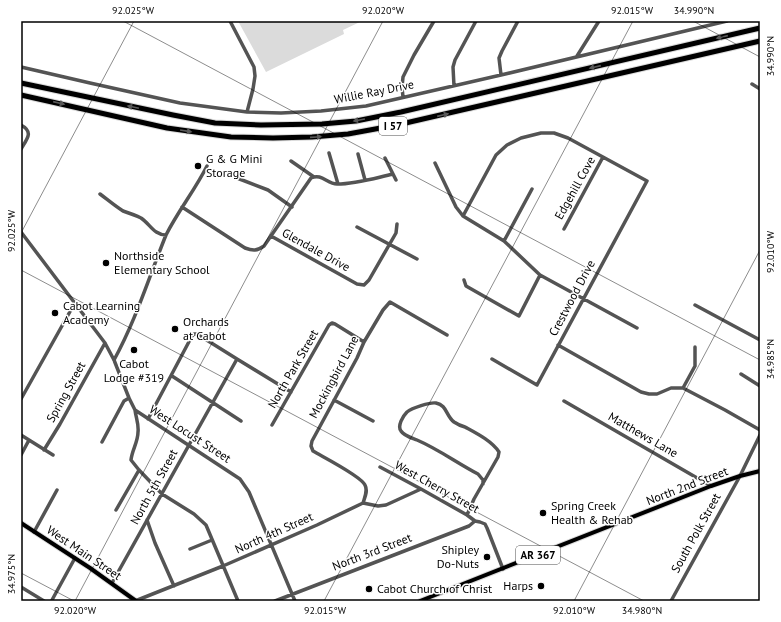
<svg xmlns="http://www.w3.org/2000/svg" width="781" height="622" font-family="'PT Sans',sans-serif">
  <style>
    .green { fill: #dbdbdb }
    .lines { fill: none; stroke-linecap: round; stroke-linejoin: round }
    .major-casing { stroke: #dbdbdb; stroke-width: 6 }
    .highway-casing { stroke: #dbdbdb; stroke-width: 7 }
    .minor { stroke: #545454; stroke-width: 3.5 }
    .major { stroke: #000; stroke-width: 4 }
    .highway { stroke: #000; stroke-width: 5 }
    .oneway { fill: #595959 }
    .ticks { fill: none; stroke: #000; stroke-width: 1; stroke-opacity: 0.45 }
    .poi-dot { fill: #000; stroke: #fff; stroke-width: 1.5 }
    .labels { text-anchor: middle; stroke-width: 3; stroke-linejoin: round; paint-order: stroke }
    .shield { fill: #fff; stroke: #4c4c4c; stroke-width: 1 }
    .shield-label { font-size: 11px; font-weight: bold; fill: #000 }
    .street-label { font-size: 12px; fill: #000; stroke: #fff }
    .poi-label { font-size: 12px; fill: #000; stroke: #fff; text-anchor: start }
    .neatline { fill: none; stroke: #000; stroke-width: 1.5 }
    .ticks-label { font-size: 10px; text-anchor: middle; fill: #000 }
  </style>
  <rect width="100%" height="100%" fill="#fff"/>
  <path class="green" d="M238 21H362L343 30 344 34 266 72Z"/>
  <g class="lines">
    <defs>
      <path id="major" d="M21 523 90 568 136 601
        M420 601 711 486 740 476 760 471"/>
      <path id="highway" d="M21 83 173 115 215 123 261 125 322 124 356 121 401 112 760 28
        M21 95 167 128 231 137 273 138 312 137 348 134 397 125 760 41"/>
    </defs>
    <use href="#major" class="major-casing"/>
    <use href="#highway" class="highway-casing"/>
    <path class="minor" d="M230 21 254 67 255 76 253 89 247 112
      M577 56 599 21
      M21 67 90 83 180 103 247 112 281 113 321 111 366 106 501 75 727 21
      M501 75 499 58 502 51 518 21
      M752 84 760 89
      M454 86 453 67 455 60 476 21
      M403 97 402 87 403 77 414 55 434 21
      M21 125C34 132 27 139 21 149
      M329 153 338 184
      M358 154 365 180
      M385 158 396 180
      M291 161 314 177
      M435 163 456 207 463 216
      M237 178 268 190 292 207
      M100 194C108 200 115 206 123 211 129 213 135 215 141 218 150 224 154 235 166 235
      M182 207 245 248C253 251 257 251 264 246L311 178C322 173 327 184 337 184 356 184 375 178 393 174
      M357 227 417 259
      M564 229 603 157
      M21 232 105 343 114 360 129 398 135 410 240 479 249 492 295 601
      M271 236 357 284 364 285 369 280 396 233 397 224
      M504 241 532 189
      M464 280 466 286 519 316 540 275
      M695 305 760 340
      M558 345 641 392 649 394H657L671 388H683L725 410 760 430
      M492 359 537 385 647 181 568 138 554 133H541L521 138 507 145 496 155 463 216 504 241 540 275 637 328
      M114 360C136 320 149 277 166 235 178 211 195 190 207 166
      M741 374 760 386
      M172 376 241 421
      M683 388 695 366V347
      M21 399 72 308 76 304
      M334 400 373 421
      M564 401 711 486
      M135 410C136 418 139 425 138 432 138 442 132 450 131 460L139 470 162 494 194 514 206 525 238 601
      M148 419 192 336 194 334H197L237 359 291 392
      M272 425 329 325 332 323 335 324 364 342
      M21 435 53 455
      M102 442 124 401 129 398
      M44 450 60 424 105 343
      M21 455 29 440
      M380 467 421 489 467 515 475 521 480 522 485 524 487 528 503 569
      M363 503C365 497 368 491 365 485 361 476 323 457 313 451L311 446 312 441 357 358 364 342 383 310 390 302 447 335
      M116 510 139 470
      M467 515 474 499 498 457 499 452C492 441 476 433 465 427 461 426 457 424 454 422 446 416 447 405 436 403 430 402 412 408 407 412 403 416 397 426 401 431 404 436 412 438 417 440 438 449 457 463 478 474L483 480V484
      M147 520 155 543 174 586
      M34 532 57 490
      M190 549 212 540
      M112 583 237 359
      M21 587 44 601
      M52 600 75 558
      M135 601 223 566 317 525 363 503 378 506 386 505 421 489
      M275 601 469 526 475 521
      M671 601 740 476 760 435"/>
    <use href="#major" class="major"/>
    <use href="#highway" class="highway"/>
  </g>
  <defs><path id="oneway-solid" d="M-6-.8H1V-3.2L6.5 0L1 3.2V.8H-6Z"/></defs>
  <g class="oneway">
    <use href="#oneway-solid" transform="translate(722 37) rotate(167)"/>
    <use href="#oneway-solid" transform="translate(595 67) rotate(167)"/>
    <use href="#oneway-solid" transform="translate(59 103) rotate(13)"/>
    <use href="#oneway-solid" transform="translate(133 107) rotate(-168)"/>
    <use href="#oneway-solid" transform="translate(443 115) rotate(-13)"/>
    <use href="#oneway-solid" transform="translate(359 120) rotate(170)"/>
    <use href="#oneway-solid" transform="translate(186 131) rotate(9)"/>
    <use href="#oneway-solid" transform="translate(316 137) rotate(-4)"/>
  </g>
  <path class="ticks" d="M123 21 760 360M693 21 760 57M21 233 134 21M21 270 644 601M21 573 74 601M75 601 383 21M324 601 633 21M574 601 760 250"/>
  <g class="poi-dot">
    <circle cx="198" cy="166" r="4"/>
    <circle cx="106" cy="263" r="4"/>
    <circle cx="55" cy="313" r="4"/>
    <circle cx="175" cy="329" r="4"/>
    <circle cx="134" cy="350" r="4"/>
    <circle cx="543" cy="513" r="4"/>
    <circle cx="487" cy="557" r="4"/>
    <circle cx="541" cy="586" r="4"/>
    <circle cx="369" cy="589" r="4"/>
  </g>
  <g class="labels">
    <g class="shield">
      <rect x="379" y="117" width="28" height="18" rx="3"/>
      <rect x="516" y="546" width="44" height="18" rx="3"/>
    </g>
    <g class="shield-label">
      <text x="393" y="130">I 57</text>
      <text x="538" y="559">AR 367</text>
    </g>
    <g class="street-label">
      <text transform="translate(374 92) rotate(-11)" y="4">Willie Ray Drive</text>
      <text transform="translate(575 188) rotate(-61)" y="4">Edgehill Cove</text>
      <text transform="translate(316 250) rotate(29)" y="4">Glendale Drive</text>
      <text transform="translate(572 298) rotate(-62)" y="4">Crestwood Drive</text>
      <text transform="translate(293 369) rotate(-60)" y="4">North Park Street</text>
      <text transform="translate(334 377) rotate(-62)" y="4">Mockingbird Lane</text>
      <text transform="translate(66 392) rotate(-61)" y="4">Spring Street</text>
      <text transform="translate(190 434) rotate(33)" y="4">West Locust Street</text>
      <text transform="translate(643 435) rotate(30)" y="4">Matthews Lane</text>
      <text transform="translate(687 486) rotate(-21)" y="4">North 2nd Street</text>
      <text transform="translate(154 487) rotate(-61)" y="4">North 5th Street</text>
      <text transform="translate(437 487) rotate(29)" y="4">West Cherry Street</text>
      <text transform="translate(274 533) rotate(-24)" y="4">North 4th Street</text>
      <text transform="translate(696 533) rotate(-61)" y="4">South Polk Street</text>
      <text transform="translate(372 552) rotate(-21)" y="4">North 3rd Street</text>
      <text transform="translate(84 553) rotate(34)" y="4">West Main Street</text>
    </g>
    <g class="poi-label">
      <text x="206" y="163">G &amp; G Mini<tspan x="206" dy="14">Storage</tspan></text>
      <text x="114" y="260">Northside<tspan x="114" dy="14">Elementary School</tspan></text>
      <text x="63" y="310">Cabot Learning<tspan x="63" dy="14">Academy</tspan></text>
      <text x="183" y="326">Orchards<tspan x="183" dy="14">at Cabot</tspan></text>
      <text x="134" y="368" text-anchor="middle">Cabot<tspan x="134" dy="14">Lodge #319</tspan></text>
      <text x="551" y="510">Spring Creek<tspan x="551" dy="14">Health &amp; Rehab</tspan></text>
      <text x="479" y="554" text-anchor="end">Shipley<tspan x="479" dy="14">Do-Nuts</tspan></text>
      <text x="533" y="590" text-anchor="end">Harps</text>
      <text x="377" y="593">Cabot Church of Christ</text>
    </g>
  </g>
  <rect width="781" height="622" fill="none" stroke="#ffffff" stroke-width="44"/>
  <rect x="22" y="22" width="737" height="578" class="neatline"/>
  <g class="ticks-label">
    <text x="133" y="14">92.025°W</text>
    <text x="383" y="14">92.020°W</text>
    <text x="632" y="14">92.015°W</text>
    <text x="694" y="14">34.990°N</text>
    <text transform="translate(770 56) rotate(-90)" y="4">34.990°N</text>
    <text transform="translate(11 231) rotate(-90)" y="4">92.025°W</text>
    <text transform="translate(770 252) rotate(-90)" y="4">92.010°W</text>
    <text transform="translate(770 359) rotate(-90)" y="4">34.985°N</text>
    <text transform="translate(11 574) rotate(-90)" y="4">34.975°N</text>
    <text x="75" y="614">92.020°W</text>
    <text x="325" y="614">92.015°W</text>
    <text x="574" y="614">92.010°W</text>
    <text x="642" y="614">34.980°N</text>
  </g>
</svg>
